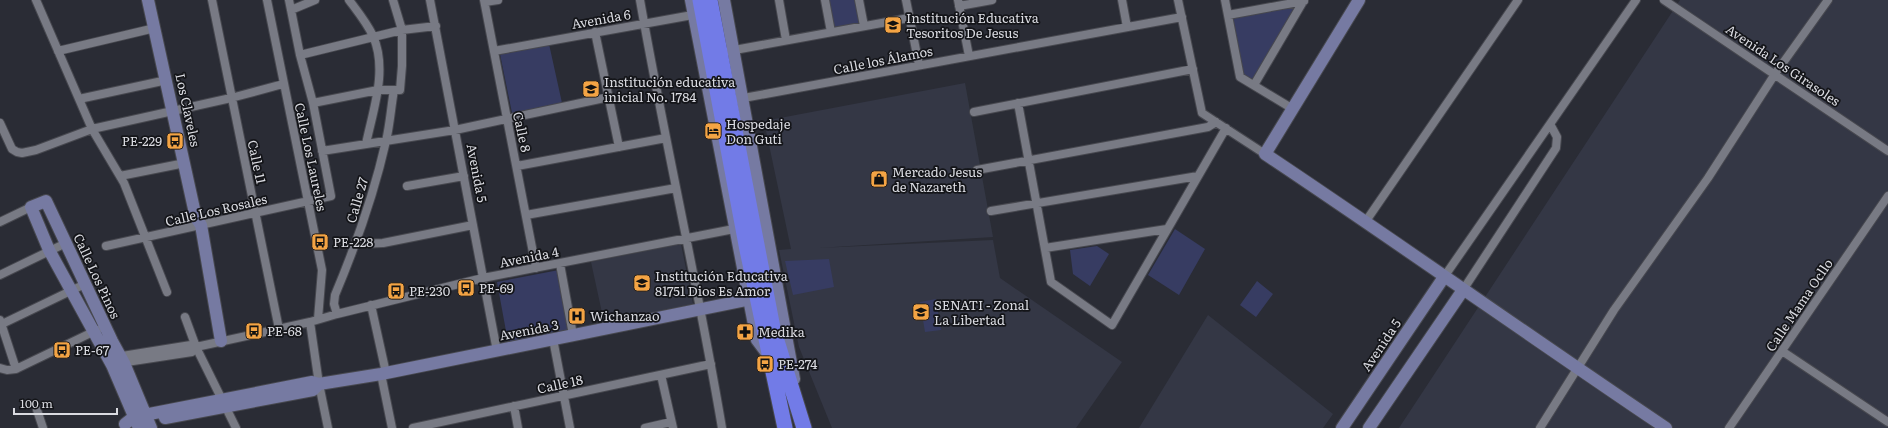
<svg xmlns="http://www.w3.org/2000/svg" width="1888" height="428" font-family="Literata,serif">
  <style>
    .built { fill: #343745 }
    .green { fill: #373c62 }
    .lines { fill: none; stroke-linecap: round; stroke-linejoin: round }
    .street-casing { stroke: #47484f; stroke-width: 10 }
    .secondary-casing { stroke: #47484f; stroke-width: 14 }
    .highway-casing { stroke: #47484f; stroke-width: 17 }
    .street { stroke: #787a84; stroke-width: 8 }
    .secondary { stroke: #767aa2; stroke-width: 12 }
    .highway { stroke: #727be7; stroke-width: 15 }
    .labels { text-anchor: middle; stroke-width: 3.5; stroke-linejoin: round; paint-order: stroke }
    .poi-label { font-size: 13px; fill: #dadbe1; stroke: #141519; text-anchor: start }
    .street-label { font-size: 13px; fill: #dadbe1; stroke: #141519 }
  </style>
  <rect width="100%" height="100%" fill="#2a2c35"/>
  <path class="built" d="M1680 0H1888V428H1399Z
    M965 83 993 237 818 248 993 240 1000 278 1122 362 1076 428H832L799 347 779 250 791 249 764 121Z
    M681 244 693 304 604 322 591 262Z
    M1208 315 1333 414 1323 428H1139Z"/>
  <path class="green" d="M829 0H856L861 23 834 28Z
    M1299 4 1253 81 1242 74 1231 18Z
    M549 44 562 103 512 113 500 54Z
    M1175 229 1205 249 1179 295 1148 275Z
    M1097 246 1109 254 1090 286 1073 274 1070 250Z
    M829 259 834 287 793 295 785 261Z
    M559 270 570 330 508 342 497 282Z
    M1257 281 1273 294 1256 317 1240 305Z
    M936 299 941 330 925 332 920 302Z"/>
  <g class="lines">
    <defs>
      <path id="street" d="M36 0 92 129 124 183 167 292
        M212 0 279 329
        M267 0 322 270 318 319
        M349 0C358 12 367 23 373 36 388 70 373 110 366 144
        M430 0 497 351
        M484 0 536 268
        M640 0C665 143 698 285 722 428
        M779 0 786 40
        M825 0 831 32
        M859 0 864 26
        M906 0 919 65
        M958 0 969 56
        M1122 0 1127 27
        M1178 0 1202 113 1265 154
        M1225 0 1240 77 1293 109
        M1664 0 1888 151
        M485 2 498 0
        M959 6 992 0
        M291 10 315 0
        M1228 15 1304 1
        M595 32 619 147
        M58 51 155 28
        M494 51 698 14
        M729 51 909 18
        M300 55 402 30 436 26
        M1254 85 1304 0
        M79 99 167 80
        M738 99 1182 17
        M313 103 378 90H400L402 66V30L393 0
        M1018 103 1051 282 1112 325 1226 128
        M974 112 1193 69
        M0 123 12 149 17 152 22 153 36 150 92 129 231 98 283 84
        M322 151 455 130 609 97
        M517 166 666 138
        M977 170 1208 127 1216 122
        M120 176 185 163
        M407 186 464 176
        M991 211 1198 176
        M526 215 676 188
        M1366 221 1518 0
        M0 222 31 207
        M357 244 383 243 473 225
        M106 246 331 196 313 103 300 55 289 0
        M1045 248 1167 229
        M560 264 573 335
        M0 275 66 243
        M1444 277 1636 0
        M1463 290 1556 148 1557 137 1550 124
        M371 305 386 373
        M337 314 334 304 335 295C356 245 374 194 386 141 390 124 391 107 394 90
        M185 317 196 347 236 428
        M0 320 16 369
        M310 322 319 384 328 428
        M2 324 85 284
        M553 339 570 428
        M1782 351 1888 422
        M116 357 191 345 196 347 310 322 337 314 483 278 739 228
        M120 363 192 352 196 347
        M0 368 7 370 16 369 97 330
        M381 374 392 428
        M661 375 673 428
        M514 406 518 428
        M37 410 43 428
        M413 428 711 364
        M645 428 671 422
        M1540 428 1614 310 1708 178 1775 74 1828 0
        M1729 428 1888 196"/>
      <path id="secondary" d="M148 0 196 218 201 225 221 341
        M691 0 757 340 769 356
        M724 0 794 379
        M1359 0 1265 154C1400 244 1532 338 1666 428
        M165 418 313 390 319 384
        M125 424 134 417 312 382 319 384 381 374 766 296
        M139 428 112 365 49 250 31 207 46 201 112 341 124 363 151 428
        M1342 428 1444 277
        M1369 428 1463 290"/>
      <path id="highway" d="M700 0 747 250 785 428
        M710 0 773 328 804 428"/>
    </defs>
    <use href="#street" class="street-casing"/>
    <use href="#secondary" class="secondary-casing"/>
    <use href="#highway" class="highway-casing"/>
    <use href="#street" class="street"/>
    <use href="#secondary" class="secondary"/>
    <use href="#highway" class="highway"/>
  </g>
  <defs>
    <symbol id="school-square" viewBox="-11 -11 22 22"><rect x="-9" y="-9" width="18" height="18" rx="4" fill="#f4a444" stroke="#141519"/><path d="M0-5L7-2L0 1L-7-2ZM-4 1L0 2.5L4 1V4Q0 6-4 4Z" fill="#111"/></symbol>
    <symbol id="hotel-square" viewBox="-11 -11 22 22"><rect x="-9" y="-9" width="18" height="18" rx="4" fill="#f4a444" stroke="#141519"/><path d="M-6-4.5h1.5V1H6V5H4.5V3h-9V5H-6ZM-4 0a1.8 1.8 0 1 1 3.6 0ZM.5 0V-2.5h3Q6-2.5 6 0Z" fill="#111"/></symbol>
    <symbol id="bus-square" viewBox="-11 -11 22 22"><rect x="-9" y="-9" width="18" height="18" rx="4" fill="#f4a444" stroke="#141519"/><path d="M-5-6H5V4H4V6H2V4H-2V6H-4V4H-5ZM-3.5-4V0h7V-4ZM-3.5 1.2v1.5H-2V1.2ZM2 1.2v1.5H3.5V1.2Z" fill="#111"/></symbol>
    <symbol id="shop-square" viewBox="-11 -11 22 22"><rect x="-9" y="-9" width="18" height="18" rx="4" fill="#f4a444" stroke="#141519"/><path d="M-5-2.5h2.3a2.7 3.5 0 0 1 5.4 0H5L5.5 6h-11ZM-1.5-2.5h3a1.5 2.3 0 0 0-3 0Z" fill="#111"/></symbol>
    <symbol id="university-square" viewBox="-11 -11 22 22"><rect x="-9" y="-9" width="18" height="18" rx="4" fill="#f4a444" stroke="#141519"/><path d="M0-5L7-2L0 1L-7-2ZM-4 1L0 2.5L4 1V4Q0 6-4 4Z" fill="#111"/></symbol>
    <symbol id="hospital-square" viewBox="-11 -11 22 22"><rect x="-9" y="-9" width="18" height="18" rx="4" fill="#f4a444" stroke="#141519"/><path d="M-5-5h3v3.5h4V-5h3V5h-3V1.5h-4V5h-3Z" fill="#111"/></symbol>
    <symbol id="pharmacy-square" viewBox="-11 -11 22 22"><rect x="-9" y="-9" width="18" height="18" rx="4" fill="#f4a444" stroke="#141519"/><path d="M-2-6h4v4h4v4h-4v4h-4v-4h-4v-4h4Z" fill="#111"/></symbol>
  </defs>
  <g fill-rule="evenodd">
    <use href="#school-square" x="883" y="15" width="20" height="20"/>
    <use href="#school-square" x="581" y="79" width="20" height="20"/>
    <use href="#hotel-square" x="703" y="121" width="20" height="20"/>
    <use href="#bus-square" x="165" y="131" width="20" height="20"/>
    <use href="#shop-square" x="869" y="169" width="20" height="20"/>
    <use href="#bus-square" x="310" y="232" width="20" height="20"/>
    <use href="#school-square" x="632" y="273" width="20" height="20"/>
    <use href="#bus-square" x="456" y="278" width="20" height="20"/>
    <use href="#bus-square" x="386" y="281" width="20" height="20"/>
    <use href="#university-square" x="911" y="302" width="20" height="20"/>
    <use href="#hospital-square" x="567" y="306" width="20" height="20"/>
    <use href="#bus-square" x="244" y="321" width="20" height="20"/>
    <use href="#pharmacy-square" x="735" y="322" width="20" height="20"/>
    <use href="#bus-square" x="52" y="340" width="20" height="20"/>
    <use href="#bus-square" x="755" y="354" width="20" height="20"/>
  </g>
  <g class="labels">
    <g class="poi-label">
      <text x="906" y="23">Institución Educativa<tspan x="906" dy="15">Tesoritos De Jesus</tspan></text>
      <text x="604" y="87">Institución educativa<tspan x="604" dy="15">inicial No. 1784</tspan></text>
      <text x="726" y="129">Hospedaje<tspan x="726" dy="15">Don Guti</tspan></text>
      <text x="162" y="146" text-anchor="end">PE-229</text>
      <text x="892" y="177">Mercado Jesus<tspan x="892" dy="15">de Nazareth</tspan></text>
      <text x="333" y="247">PE-228</text>
      <text x="655" y="281">Institución Educativa<tspan x="655" dy="15">81751 Dios Es Amor</tspan></text>
      <text x="479" y="293">PE-69</text>
      <text x="409" y="296">PE-230</text>
      <text x="934" y="310">SENATI - Zonal<tspan x="934" dy="15">La Libertad</tspan></text>
      <text x="590" y="321">Wichanzao</text>
      <text x="267" y="336">PE-68</text>
      <text x="758" y="337">Medika</text>
      <text x="75" y="355">PE-67</text>
      <text x="778" y="369">PE-274</text>
    </g>
    <g class="street-label">
      <text transform="translate(601 19) rotate(-10)" y="5">Avenida 6</text>
      <text transform="translate(883 60) rotate(-11)" y="5">Calle los Álamos</text>
      <text transform="translate(1783 65) rotate(34)" y="5">Avenida Los Girasoles</text>
      <text transform="translate(188 110) rotate(78)" y="5">Los Claveles</text>
      <text transform="translate(522 132) rotate(78)" y="5">Calle 8</text>
      <text transform="translate(311 157) rotate(78)" y="5">Calle Los Laureles</text>
      <text transform="translate(257 162) rotate(78)" y="5">Calle 11</text>
      <text transform="translate(477 173) rotate(79)" y="5">Avenida 5</text>
      <text transform="translate(357 200) rotate(-74)" y="5">Calle 27</text>
      <text transform="translate(216 210) rotate(-13)" y="5">Calle Los Rosales</text>
      <text transform="translate(529 257) rotate(-11)" y="5">Avenida 4</text>
      <text transform="translate(97 276) rotate(65)" y="5">Calle Los Pinos</text>
      <text transform="translate(1799 305) rotate(-56)" y="5">Calle Mama Ocllo</text>
      <text transform="translate(529 330) rotate(-11)" y="5">Avenida 3</text>
      <text transform="translate(1381 345) rotate(-56)" y="5">Avenida 5</text>
      <text transform="translate(560 384) rotate(-12)" y="5">Calle 18</text>
    </g>
  </g>
  <path d="M14 408v6h103v-6" fill="none" stroke="#dadbe1" stroke-width="2"/>
  <text x="20" y="408" font-size="12" fill="#dadbe1" stroke="#141519" stroke-width="3" paint-order="stroke">100 m</text>
</svg>
